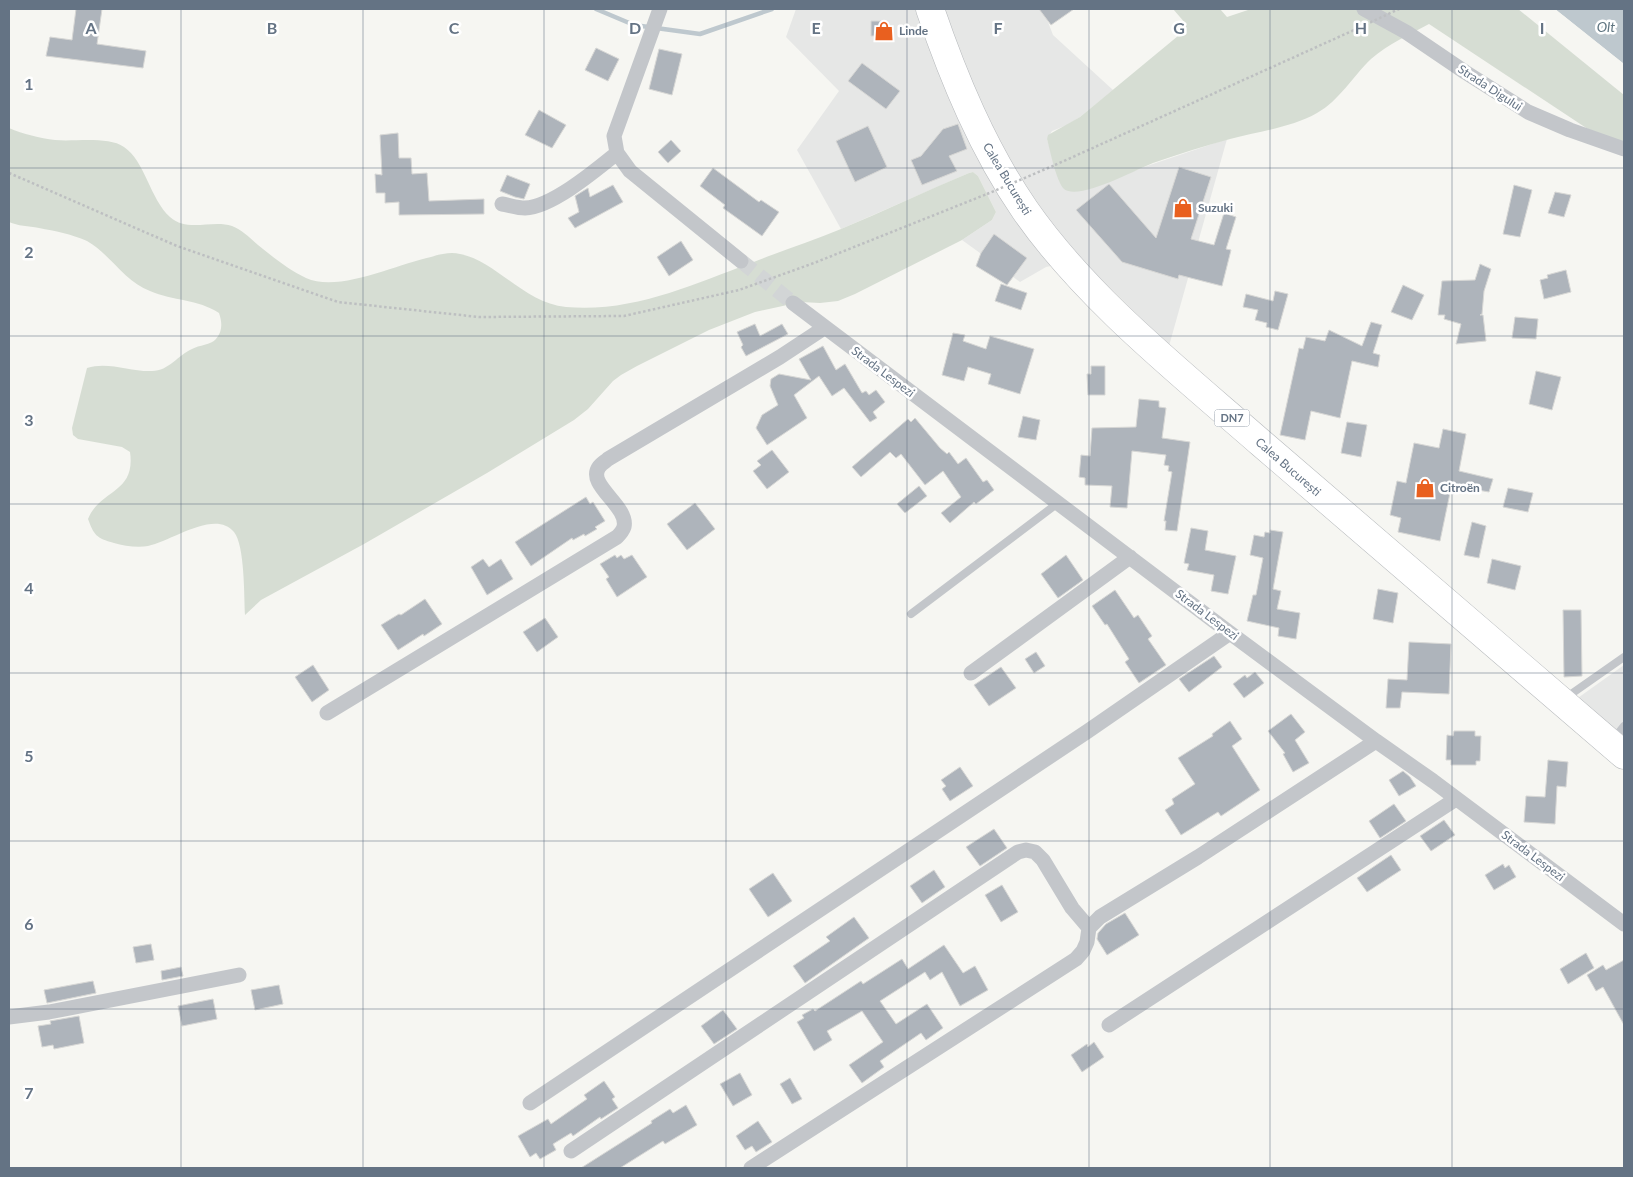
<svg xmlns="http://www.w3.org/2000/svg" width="1633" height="1177" font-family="Lato,sans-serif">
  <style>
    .built { fill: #e6e7e6 }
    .green { fill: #d6ddd3 }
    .water { fill: #bec8ce }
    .pier { fill: #f6f6f2 }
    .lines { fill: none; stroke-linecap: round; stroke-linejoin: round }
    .stream { stroke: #bec8ce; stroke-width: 4.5 }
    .building { fill: #aeb4bb; stroke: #d7d7d5 }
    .street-tunnel { stroke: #d2d5d6; stroke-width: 15; stroke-dasharray: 15 8; stroke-linecap: butt }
    .highway-casing { stroke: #b6b9bc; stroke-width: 29 }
    .path { stroke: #bdbfc1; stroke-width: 2.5; stroke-dasharray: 2.5 2.5; stroke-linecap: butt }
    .lane { stroke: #c3c6ca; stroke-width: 8 }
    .street { stroke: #c3c6ca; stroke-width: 15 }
    .highway { stroke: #fff; stroke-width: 28 }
    .path-bridge { stroke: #bdbfc1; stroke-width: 2.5; stroke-dasharray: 2.5 2.5; stroke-linecap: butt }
    .grid { fill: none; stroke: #647384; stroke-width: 1; stroke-opacity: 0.55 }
    .labels { text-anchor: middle; stroke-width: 5; stroke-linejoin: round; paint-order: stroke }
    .shield { fill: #fff; stroke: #929da9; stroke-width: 1 }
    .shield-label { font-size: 11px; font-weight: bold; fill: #647384 }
    .poi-label { font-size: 12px; font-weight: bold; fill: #647384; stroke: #fff; text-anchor: start }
    .street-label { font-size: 12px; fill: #647384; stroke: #fff }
    .water-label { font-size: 14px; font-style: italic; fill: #5f7581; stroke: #fff }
    .grid-label { font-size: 16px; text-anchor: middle; font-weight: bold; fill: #647384; stroke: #fff; stroke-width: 5; stroke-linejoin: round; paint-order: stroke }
  </style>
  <rect width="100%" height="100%" fill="#f6f6f2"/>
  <path class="built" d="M796 9H1043L1053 35 1113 90 1080 117 1067 125 1052 131 1047 139 1060 182 1101 185 1141 168 1227 139 1169 346 1082 260 1046 267 1020 282 962 240 992 220 996 212 978 176 973 172 969 173 841 229 797 150 839 91 786 37Z
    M1624 665V739L1575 700Z"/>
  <path class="green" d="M1173 9H1220L1227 17 1251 9H1518L1624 95V153L1429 24C1409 35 1388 44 1371 59 1353 76 1339 101 1317 113 1291 128 1258 131 1230 139 1204 146 1179 154 1153 163 1137 169 1079 201 1064 189 1056 181 1050 150 1047 139L1048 135 1080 117 1184 31 1186 24Z
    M9 128C23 134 40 138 55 140 74 142 108 136 124 147 145 161 150 199 170 217 188 233 212 219 232 226 242 230 250 238 258 245 273 257 289 270 306 278 339 293 397 264 431 257 437 255 445 253 452 253 493 255 521 303 566 307 632 313 691 285 751 263 781 251 812 241 841 229 884 211 926 191 969 173L973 172 978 176 996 212 992 220 962 240 855 294 838 301 820 303 801 302 755 312 709 330 637 366 621 375 613 381 588 409 574 420 487 473 364 544 261 600 245 615C244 597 245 546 234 532 215 509 172 541 148 546 138 548 124 546 114 543 96 538 94 535 88 519 100 489 136 494 130 452L122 447 78 439 73 435 72 428 87 368C108 361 131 372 152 371 169 371 178 355 192 349 199 345 211 345 216 339 223 331 222 322 219 313 198 299 173 301 150 291 125 282 110 254 87 241 71 234 55 231 39 228 28 226 18 226 9 222Z"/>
  <path class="water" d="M1555 9H1624V64Z"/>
  <path class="pier" d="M1552 9H1555L1624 64V67Z"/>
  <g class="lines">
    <path class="stream" d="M596 9 634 25 700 34 772 9"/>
  </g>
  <path class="building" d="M76 9H102L97 44 146 51 143 68 46 56 50 37 72 40Z
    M1039 9H1074L1051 25Z
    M871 21H887V36H871Z
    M596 48 619 59 608 81 585 70Z
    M659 49 682 54 672 95 649 89Z
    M862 63 900 91 886 109 848 81Z
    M539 110 566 125 552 148 525 135Z
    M958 124 967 149 949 156 957 171 922 185 911 160 921 156 943 129Z
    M868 126 887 167 855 182 836 141Z
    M398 133 399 158H411L412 174 427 173 429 201 484 199V214L399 215V202L385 203V193H376L375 174 382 175 380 135Z
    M671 140 681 151 668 163 658 152Z
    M1179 167 1211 177 1191 239 1214 245 1224 213 1236 217 1226 249 1231 250 1222 286 1179 275 1178 279 1122 262 1076 210 1109 184 1156 238Z
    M713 168 759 202 761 200 779 212 762 236 723 208 725 205 700 186Z
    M507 175 530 184 524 199 515 197 500 191Z
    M613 185 623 202 575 228 568 218 579 212 575 196 588 188 590 197Z
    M1514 185 1532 190 1520 237 1503 234Z
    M1555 192 1571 195 1564 217 1548 213Z
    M994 234 1027 258 1007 285 976 266 981 253Z
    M681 241 693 260 669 276 657 257Z
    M1480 264 1491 269 1484 291 1482 314 1480 315H1483L1486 341 1456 344 1461 324 1444 319 1445 315H1438L1442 281 1475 280Z
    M1566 270 1571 292 1544 299 1540 280 1548 278 1547 275Z
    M1001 284 1027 293 1021 310 995 301Z
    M1403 285 1424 295 1412 320 1391 312Z
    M1275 291 1288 294 1278 330 1266 327 1267 323 1255 320 1258 310 1243 307 1246 294 1273 301Z
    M1515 317 1538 319 1536 339 1512 338Z
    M1371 322 1382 325 1373 353 1380 355 1378 367 1352 361 1340 418 1311 411 1305 440 1280 435 1299 348 1303 349 1306 337 1325 341 1329 330 1362 346Z
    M755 324 760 336 782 324 788 334 746 356 741 347 743 345 737 332Z
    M953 333 965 335 963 341 986 349 990 336 1034 349 1020 394 988 384 991 374 968 367 964 381 942 375Z
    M823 346 836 370 845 364 862 393 866 391 869 395 876 390 885 402 873 412 877 418 870 422 844 388 832 396 819 376 794 395 807 418 767 445 756 428 762 415 778 405 770 386 771 379 779 374 811 380 799 359Z
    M1091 366H1105V395H1088L1087 374H1091Z
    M1536 371 1561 377 1552 410 1529 404Z
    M1139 399 1159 401V407L1166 408 1162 438 1190 442 1177 531 1165 530 1166 521H1164L1172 472 1168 471 1169 466 1164 465 1166 455 1132 451 1127 508 1110 507 1112 486 1085 485V478L1079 477 1081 455 1090 456 1092 428 1136 427Z
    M1023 416 1040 420 1036 440 1018 437Z
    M915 418 940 448 947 454 949 452 958 464 966 458 983 482 987 480 994 490 976 504 974 502 950 523 941 513 961 497 943 471 925 485 901 454 896 458 890 452 861 477 852 467 908 419 911 422Z
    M1347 422 1367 425 1361 457 1341 453Z
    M1443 429 1466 434 1459 471 1493 479 1489 492 1455 486 1454 494 1450 493 1440 541 1398 532 1401 518 1390 515 1397 481 1406 483 1414 443 1439 448Z
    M772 450 789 472 767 489 753 471 761 465 757 461Z
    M919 486 927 496 905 513 897 504Z
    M1508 488 1533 493 1528 512 1503 507Z
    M586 497 590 504 593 502 605 521 595 527 597 529 585 536 584 534 573 540 572 538 531 566 515 542Z
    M695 503 715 529 687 550 667 524Z
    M1472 522 1486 526 1479 558 1464 555Z
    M1191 528 1208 531 1205 550 1236 556 1228 594 1211 591 1214 575 1187 570 1189 564 1184 563Z
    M1270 530 1283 532 1273 589 1281 591 1277 609 1300 613 1296 639 1278 636 1279 628 1247 621 1253 595H1256L1263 558 1250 555 1254 535 1264 537 1265 532 1270 533Z
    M615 555 617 558 621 555 624 559 632 555 647 577 617 597 606 579 609 577 600 564Z
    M1066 555 1083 580 1058 598 1041 574Z
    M483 559 489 567 501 559 513 579 487 595 471 567Z
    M1492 559 1521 566 1515 590 1487 583Z
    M1378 589 1398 593 1393 623 1373 619Z
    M1115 590 1134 618 1138 615 1152 636 1148 639 1166 665 1139 683 1125 662 1129 659 1107 624 1105 625 1092 606Z
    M425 599 442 624 424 636 423 634 398 650 381 625 399 614 401 615Z
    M1563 610H1581L1582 676 1564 677Z
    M545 618 558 637 537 652 523 632Z
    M1409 642 1451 644 1449 694 1402 692 1400 708H1386L1388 679 1407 680Z
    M1036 652 1045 666 1034 673 1025 659Z
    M1214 656 1222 667 1189 692 1179 679Z
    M313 665 329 690 312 702 295 677Z
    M1001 667 1016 688 989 706 974 685Z
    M1255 672 1264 683 1244 698 1233 684 1245 675 1247 678Z
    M1291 714 1305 732 1295 740 1309 763 1293 772 1283 754 1285 753 1268 731Z
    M1230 721 1242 739 1232 746 1260 790 1221 816 1218 812 1181 835 1165 810 1174 804 1172 799 1195 784 1178 758 1213 736 1212 734Z
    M1454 731H1475V736H1481L1480 761H1476V765H1451V760H1446L1447 735 1453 736Z
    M1548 760 1568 762 1566 787 1557 786 1555 824 1524 822 1526 796 1545 797Z
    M960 767 973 786 950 801 942 789 946 786 941 780Z
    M1403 771 1410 777 1416 786 1399 796 1389 780Z
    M1394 804 1406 821 1380 838 1369 821Z
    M1444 820 1455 835 1431 851 1420 836Z
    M994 829 1007 848 980 866 966 847Z
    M1391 855 1401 870 1367 892 1357 878Z
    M1503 864 1505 868 1509 865 1516 877 1494 890 1485 875Z
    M934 870 945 887 922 903 910 886Z
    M773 873 792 901 768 917 749 889Z
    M1002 885 1018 912 1001 922 985 895Z
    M1125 913 1139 935 1107 955 1097 939 1098 933 1106 924Z
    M854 917 869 938 805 983 793 966 830 941 826 937Z
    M151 944 154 960 136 963 133 947Z
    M944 945 963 973 975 966 988 990 960 1006 942 972 930 980 925 972 880 1001 896 1024 927 1004 943 1028 926 1040 921 1033 880 1061 884 1067 862 1083 849 1065 883 1042 862 1011 827 1031 832 1040 814 1051 797 1022 804 1018 802 1015 813 1009 815 1011 861 981 863 984 902 959 908 969Z
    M1586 953 1594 968 1568 984 1560 969Z
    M1624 960V1025L1603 987 1596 991 1587 975 1603 965 1606 970Z
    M181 967 183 976 162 980 161 971Z
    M93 981 96 993 47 1003 44 990Z
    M279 985 283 1004 255 1010 251 990Z
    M213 999 217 1019 182 1026 178 1006Z
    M723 1010 737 1029 714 1044 701 1026Z
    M79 1016 84 1043 54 1049 53 1045 42 1047 38 1026 51 1024 50 1021Z
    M1094 1042 1104 1057 1082 1072 1071 1055 1087 1044 1088 1047Z
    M740 1073 752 1095 733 1106 720 1084Z
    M790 1078 802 1099 792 1104 780 1084Z
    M604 1081 615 1097 612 1099 618 1108 601 1119 600 1117 573 1136 571 1133 553 1144 556 1150 540 1159 536 1153 530 1157 518 1136 548 1119 551 1124 587 1099 584 1095Z
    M686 1105 697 1125 665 1144 663 1141 620 1168H581L652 1123 651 1121 670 1109 673 1113Z
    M758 1121 772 1142 756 1152 752 1146 745 1150 736 1136Z"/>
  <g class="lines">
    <path class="street-tunnel" d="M741 261 793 303"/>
    <defs>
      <path id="highway" d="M930 9C954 79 983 149 1025 210 1086 298 1181 373 1261 443 1382 548 1503 652 1624 755"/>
    </defs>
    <use href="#highway" class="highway-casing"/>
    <path class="path" d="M1055 165 1352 31
      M9 173 177 246 338 302 479 317 624 316 739 290 814 263 987 194"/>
    <path class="lane" d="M911 614 1058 503
      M1564 699 1624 657
      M1613 740 1624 726"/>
    <path class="street" d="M660 9 614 136 617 153 630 171 741 261
      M1364 9 1406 32 1465 72 1528 112 1570 130 1624 149
      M502 204C509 205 517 208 525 208 552 207 596 170 617 153
      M793 303 1230 633 1376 741 1433 781 1624 924
      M971 673 1130 557
      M327 713 617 537C620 534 623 530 624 527 629 506 586 485 599 467 601 464 606 461 608 459L780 357 824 328
      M9 1017 49 1012 239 975
      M1109 1025 1456 799
      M530 1103 1088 731 1230 633
      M571 1151 1018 852 1026 850 1035 852 1043 860 1072 908 1089 928
      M751 1168 1076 959 1083 951 1087 942 1089 928 1100 917 1198 857 1376 741"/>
    <use href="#highway" class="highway"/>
    <path class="path-bridge" d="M1352 31 1399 9
      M987 194 1055 165"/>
  </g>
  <path class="grid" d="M181 9V1168M363 9V1168M544 9V1168M726 9V1168M907 9V1168M1089 9V1168M1270 9V1168M1452 9V1168M9 168H1624M9 336H1624M9 504H1624M9 673H1624M9 841H1624M9 1009H1624"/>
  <defs>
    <symbol id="shop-bare" viewBox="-9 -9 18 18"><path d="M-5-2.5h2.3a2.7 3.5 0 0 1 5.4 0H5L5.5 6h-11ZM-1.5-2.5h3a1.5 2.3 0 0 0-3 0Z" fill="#e9601f" stroke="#fff" stroke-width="2.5" paint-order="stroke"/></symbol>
  </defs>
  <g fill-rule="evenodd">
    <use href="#shop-bare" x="870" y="17" width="28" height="28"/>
    <use href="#shop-bare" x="1169" y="194" width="28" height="28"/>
    <use href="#shop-bare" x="1411" y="474" width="28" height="28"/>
  </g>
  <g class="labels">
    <rect class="shield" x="1214.5" y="409.5" width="35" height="17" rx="4"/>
    <g class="shield-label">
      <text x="1232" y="422">DN7</text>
    </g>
    <g class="poi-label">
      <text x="899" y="35">Linde</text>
      <text x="1198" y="212">Suzuki</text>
      <text x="1440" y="492">Citroën</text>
    </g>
    <g class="street-label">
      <text transform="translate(1490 88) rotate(33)" y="4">Strada Digului</text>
      <text transform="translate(1007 179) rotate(59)" y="4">Calea București</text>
      <text transform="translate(883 372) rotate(37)" y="4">Strada Lespezi</text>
      <text transform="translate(1288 467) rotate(41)" y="4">Calea București</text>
      <text transform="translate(1207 615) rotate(37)" y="4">Strada Lespezi</text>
      <text transform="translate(1533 856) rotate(37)" y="4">Strada Lespezi</text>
    </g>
    <g class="water-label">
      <text x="1606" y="32">Olt</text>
    </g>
  </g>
  <g class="grid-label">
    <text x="91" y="34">A</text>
    <text x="272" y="34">B</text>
    <text x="454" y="34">C</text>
    <text x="635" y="34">D</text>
    <text x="816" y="34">E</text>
    <text x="998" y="34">F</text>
    <text x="1179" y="34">G</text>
    <text x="1361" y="34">H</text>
    <text x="1542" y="34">I</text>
    <text x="29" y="90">1</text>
    <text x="29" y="258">2</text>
    <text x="29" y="426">3</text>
    <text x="29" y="594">4</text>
    <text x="29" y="762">5</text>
    <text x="29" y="930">6</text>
    <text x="29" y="1099">7</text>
  </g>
  <rect width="1633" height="1177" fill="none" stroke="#647384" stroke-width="20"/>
</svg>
